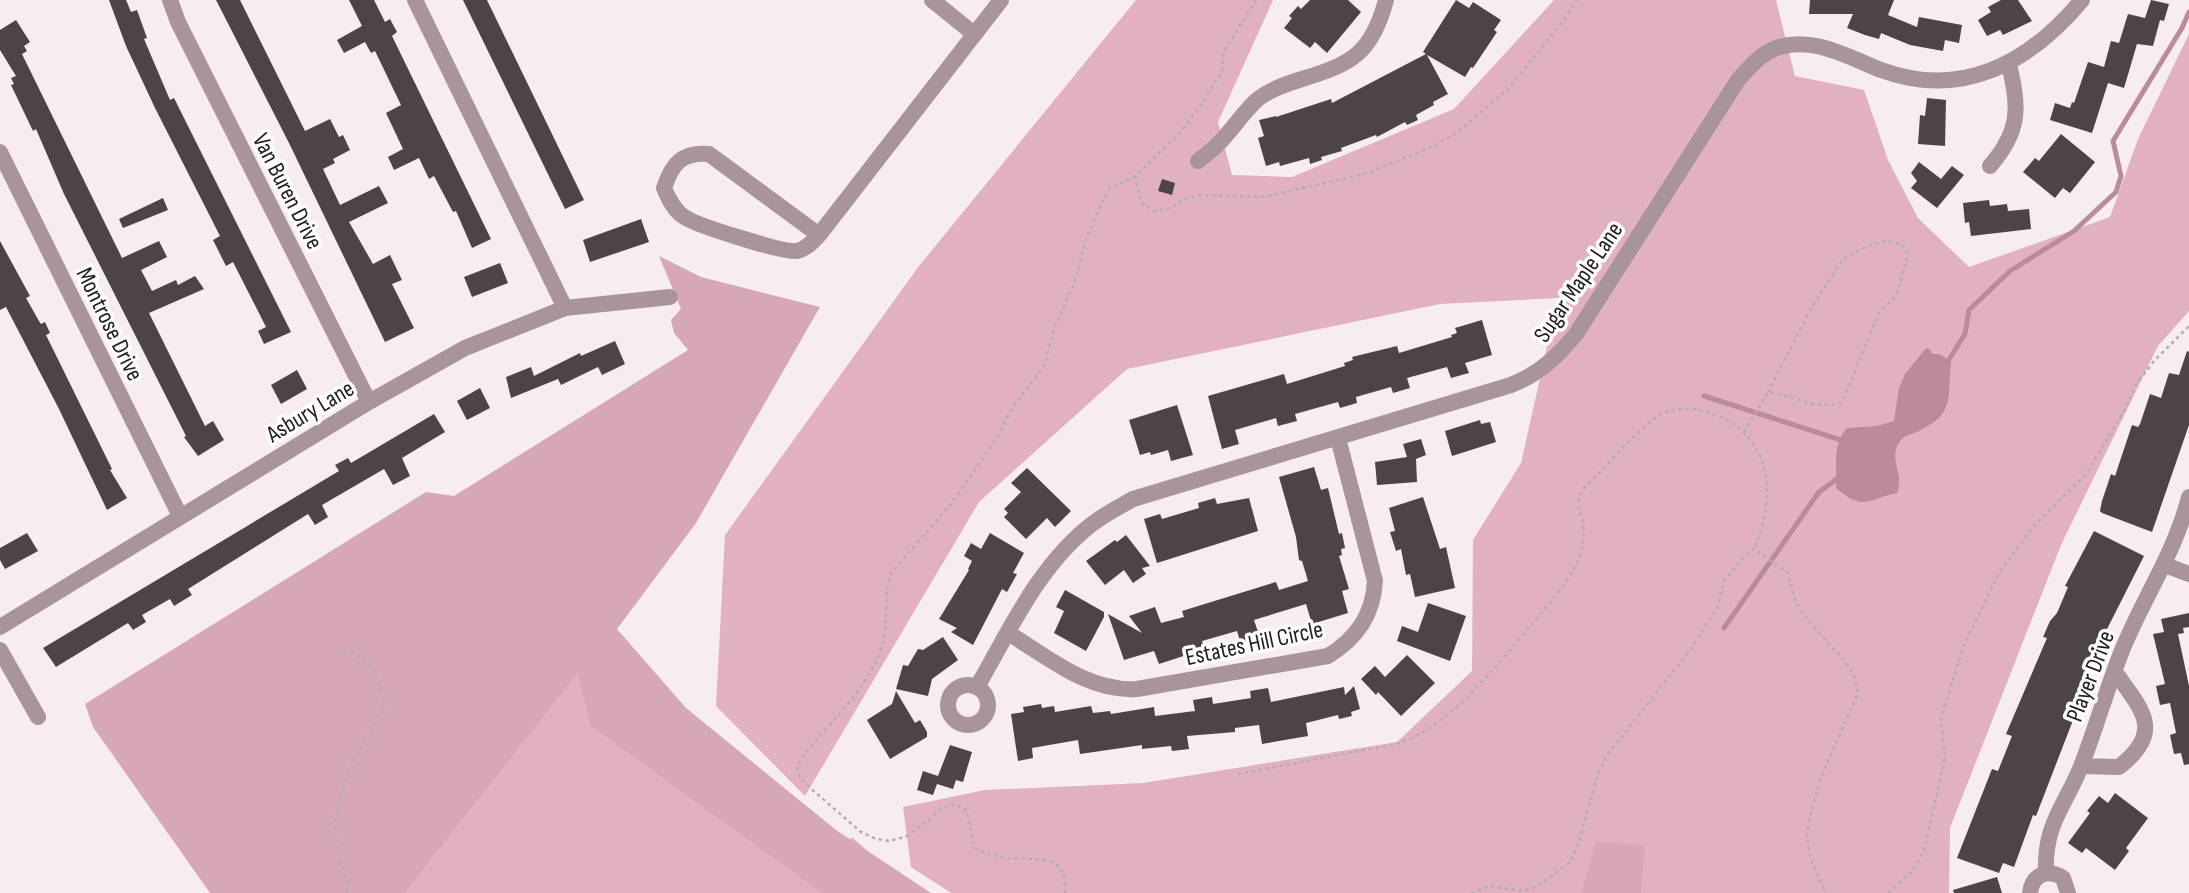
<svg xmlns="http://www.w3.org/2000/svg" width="2189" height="893" font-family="'Sofia Sans Condensed',sans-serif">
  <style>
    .green { fill: #e1b1c3 }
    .forest { fill: #d6a7b8 }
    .water { fill: #b98b9d }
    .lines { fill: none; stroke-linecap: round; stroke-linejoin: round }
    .stream { stroke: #b98b9d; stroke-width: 5 }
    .building { fill: #4c4447 }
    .path { stroke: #b5aeb0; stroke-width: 2.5; stroke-dasharray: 3.5 3.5; stroke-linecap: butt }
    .minor { stroke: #a9949c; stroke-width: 16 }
    .labels { text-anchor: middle; stroke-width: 7; stroke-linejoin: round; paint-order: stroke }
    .street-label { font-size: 24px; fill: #232021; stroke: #fefcfd }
  </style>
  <rect width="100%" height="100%" fill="#f7edf0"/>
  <path class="green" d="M1136 0H1273L1218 122 1232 175 1292 177 1454 109 1554 0H1776L1795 76 1864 90 1888 160 1918 218 1969 267 2110 217 2138 139 2189 34V311L2158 346 2061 545 1950 828 1949 893H951L911 867 903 807 985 790 1143 783 1397 742 1472 671 1473 540 1521 463 1558 298 1440 304 1127 369 979 502 805 796 716 706 725 535 919 266Z
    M577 673 590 726 812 885 852 837 914 893H405Z"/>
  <path class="forest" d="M659 256 701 277 820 307 696 523 617 629 686 708 836 830 931 893H822L590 726 577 674 405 893H210L93 727 85 704 426 492 454 496 688 350 674 333 671 320 681 309Z
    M1596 842 1645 845 1641 893H1581Z"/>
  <path class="water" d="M1926 348 1930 349 1931 353 1942 355 1951 363C1947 398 1956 413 1919 431 1913 434 1904 435 1900 441 1887 460 1905 473 1897 493 1868 499 1864 512 1836 488 1837 468 1832 444 1847 428L1877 426 1894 421 1899 388 1905 374Z"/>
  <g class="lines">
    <path class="stream" d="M1945 366 1965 334 1969 310 2010 271 2074 231 2116 192 2121 176 2113 141 2182 28 2189 12
      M1704 396 1844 441
      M1724 628 1819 492 1841 476"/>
  </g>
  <path class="building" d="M109 0H126L131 12 137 10 147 38 144 39 170 100 174 98 291 332 264 344 258 331 266 327 233 262 226 266 213 240 220 236 155 108 126 46Z
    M216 0H240L305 131 330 119 339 137 343 135 350 150 333 159 335 163 323 169 340 205 379 186 388 203 349 222 373 264 390 255 402 280 392 284 414 328 385 342 289 143Z
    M349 0H374L385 22 390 19 397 32 392 36 491 239 472 248 456 211 453 212 434 176 429 179 419 158 394 170 388 157 403 149 386 113 401 105 375 51 371 53 365 42 344 53 337 40 362 26Z
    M463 0H487L584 200 565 209Z
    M1310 0H1348L1361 12 1327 53 1315 42 1310 48 1284 28 1292 18 1289 16 1298 6 1301 9Z
    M1456 0 1469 8 1473 2 1501 20 1494 30 1497 32 1473 68 1471 67 1465 77 1427 55 1448 94 1433 102 1434 105 1416 115 1418 120 1407 125 1405 122 1377 137 1376 135 1341 148 1342 151 1321 157 1322 160 1310 164 1309 158 1280 166 1279 162 1266 166 1258 138 1264 136 1259 120 1276 116V117L1331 99 1332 103 1426 54 1423 52Z
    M1810 0H1894L1888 15 1917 27 1919 17 1962 25 1959 43 1945 40 1943 51 1910 45 1881 33 1879 39 1865 35 1847 28 1853 14H1809Z
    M2001 0H2018L2032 21 2003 35 2000 30 1987 36 1978 20 1991 12 1988 7Z
    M2151 0 2169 4 2164 21 2160 20 2153 46 2137 44 2124 88 2108 83 2092 133 2050 120 2055 103 2070 108 2072 102 2074 103 2088 62 2104 67 2111 41 2119 43 2128 14 2145 18Z
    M16 20 30 42 24 46 27 51 22 54 122 258 159 241 167 257 141 270 152 291 176 280 178 285 195 276 204 289 149 313 205 426 213 421 224 440 198 456 184 437 186 436 64 194 36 129 33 131 11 85 14 84 11 78 16 76 0 50V30Z
    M1927 98 1946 100 1945 146 1918 144 1920 115 1925 116Z
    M2061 134 2095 162 2070 193 2063 188 2055 198 2023 172 2035 158 2039 161Z
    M1919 162 1941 179 1952 166 1964 175 1937 208 1911 188 1917 181 1911 173Z
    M1162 179 1175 183 1172 195 1158 191Z
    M163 198 168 210 123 228 119 219Z
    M1989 200 1990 206 2007 204 2008 211 2029 209 2031 229 1971 236 1969 222 1965 223 1963 203Z
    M641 219 649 242 590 262 583 240Z
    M0 241 30 296 26 298 39 321 41 324 45 322 50 333 46 335 112 469 110 470 127 498 107 510 59 409 6 307 0 310Z
    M500 263 508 283 472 297 464 277Z
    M1482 320 1492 355 1465 363 1469 373 1451 378 1447 367 1407 378 1410 388 1393 393 1391 387 1356 397 1357 403 1340 408 1338 402 1295 414 1297 421 1278 426 1276 418 1235 430 1239 444 1222 449 1208 396 1284 374 1287 384 1345 366 1344 363 1353 360 1352 357 1397 346 1399 353 1452 337 1451 335 1457 333 1455 328Z
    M615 341 625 364 602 375 598 367 561 385 558 379 511 398 506 377 531 367 534 376 580 353 581 356Z
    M2187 351 2189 352V425L2152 532 2102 513 2100 511 2102 501 2111 474 2115 476 2132 425 2138 427 2140 424 2150 394 2161 398 2169 373 2179 375Z
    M297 370 307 389 281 404 271 385Z
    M480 388 490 408 467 420 457 401Z
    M1177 405 1193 455 1171 461 1168 450 1151 455 1150 452 1140 455 1129 420Z
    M434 414 445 432 402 458 410 476 393 485 384 469 322 505 328 517 315 525 308 514 188 589 192 595 174 606 170 599 142 615 146 622 133 630 128 623 56 667 43 648 339 471 335 465 348 458 351 463Z
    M1480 420 1481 424 1490 422 1496 442 1452 456 1445 431Z
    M1421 439 1426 455 1416 459 1417 482 1377 485 1375 462 1407 457 1403 444Z
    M1314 467 1321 490 1328 488 1339 534 1342 533 1345 548 1341 549 1342 555 1339 556 1349 589 1342 591 1348 613 1312 624 1306 604 1254 620 1260 638 1241 644 1237 631 1202 641 1205 649 1159 664 1154 651 1124 660 1108 614 1142 633 1129 616 1155 607 1161 623 1184 617 1182 611 1276 582 1279 590 1308 581 1302 561 1299 560 1296 537 1279 477Z
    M1027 468 1071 511 1055 527 1047 518 1026 539 1004 517 1008 513 1004 509 1021 492 1011 483Z
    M1423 497 1440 549 1446 547 1455 588 1415 597 1410 574 1406 575 1401 549 1396 551 1390 532 1395 531 1389 508Z
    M1215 498 1217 504 1249 498 1258 531 1157 563 1144 519 1160 514 1162 519 1199 508 1198 503Z
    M2094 531 2144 556 2106 631 2101 648 2099 647 2077 701 2080 702 2036 816 2033 815 2014 867 2003 863 1999 873 1957 858 1992 769 1998 771 2012 736 2006 734 2047 638 2043 637 2050 621 2057 613 2068 587 2065 586Z
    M27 533 38 551 5 569 0 560V548Z
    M990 533 1024 553 1013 573 1017 574 1007 592 1002 589 973 645 951 632 957 628 939 619 969 570 968 569 972 561 964 556 971 543 981 549Z
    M1126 535 1150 566 1142 568 1146 574 1133 583 1124 570 1105 585 1086 561 1115 540 1117 542Z
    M1065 590 1104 612V617L1086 651 1054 633 1064 611 1056 607Z
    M1428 603 1466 616 1450 661 1397 641 1402 626 1418 632Z
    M2189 613V627L2183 628 2184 633 2178 634 2189 686V764L2184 765 2181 753 2174 754 2170 735 2176 733 2170 703 2160 705 2156 686 2165 684 2153 634 2164 632 2161 619Z
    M943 637 958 660 932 679 928 696 896 689 903 665 908 666 918 649 923 650Z
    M1407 655 1435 683 1401 716 1378 692 1376 695 1361 679 1375 666 1385 677Z
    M1354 686 1360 709 1351 712 1352 716 1339 719 1338 715 1306 723 1308 736 1262 744 1259 725 1235 728V732L1187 736 1189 749 1172 751 1171 746 1142 749V745L1080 754 1078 740 1032 748 1033 758 1018 761 1011 714 1024 712 1023 707 1041 704 1042 708 1054 706 1055 712 1091 706 1093 713 1110 711 1111 714 1154 707 1155 716 1195 711 1193 700 1212 697 1213 704 1251 698 1250 691 1268 688 1271 702 1344 687 1345 695Z
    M896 691 915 723 920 720 927 732V737L890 759 867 720 892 704Z
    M950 745 972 752 963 782 956 780 953 789 937 784 933 795 917 790 923 771 938 776Z
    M2115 793 2148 818 2126 848 2129 851 2115 870 2086 848 2082 853 2068 843 2090 813 2087 811 2099 796 2108 803Z
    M1997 877 2002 893H1954L1953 890Z"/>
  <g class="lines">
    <path class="path" d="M1256 0 1223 53 1222 71 1199 108 1178 135 1135 176 1141 202 1154 211 1172 208 1183 199 1203 195 1264 197 1368 173 1429 148 1457 133 1508 89 1561 24 1577 0
      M1744 432 1768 392C1792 395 1818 412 1842 402L1880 311 1896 296 1908 254 1903 246 1894 242 1883 241 1861 249 1843 259 1810 310 1768 392
      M344 650C371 659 379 679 384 705 367 740 335 788 335 828 336 850 347 870 347 893
      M1238 774C1277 767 1315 759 1354 752 1374 748 1397 746 1416 736 1462 711 1498 664 1531 625 1547 606 1565 587 1576 565 1582 553 1585 538 1583 524 1580 508 1575 504 1584 488 1605 469 1643 421 1666 412 1681 406 1699 409 1713 414 1774 437 1776 497 1754 549
      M1065 893C1065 884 1065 875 1059 867 1048 855 1020 860 1006 858 994 856 985 853 974 848L967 811 955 804 939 809 929 820 905 837 889 841 876 839 861 832 801 780 797 769 801 759C828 724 866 692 881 649 890 624 882 598 891 573L951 504 995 441 1011 410 1045 364 1053 331 1076 279 1085 241 1101 204 1110 188 1135 176
      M1471 893 1489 886 1524 891 1539 885 1570 862 1578 845 1599 771 1608 754 1691 649 1717 608 1724 581 1746 554 1754 549 1788 573 1796 603 1804 615 1846 663 1855 678 1858 693 1820 780 1808 824 1807 837 1812 864 1826 893
      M1888 893 1913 870 1924 851 1945 758 1941 718 1964 645 1999 573 2032 528 2086 474 2126 408 2135 386 2154 361 2189 326"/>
    <path class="minor" d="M170 0 178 22 369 402
      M415 0 565 308
      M932 0 974 34
      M0 152 180 516
      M1198 161C1205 155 1213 150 1219 143 1233 129 1243 112 1258 99 1271 89 1286 84 1302 79 1352 64 1372 53 1386 0
      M1990 166C2021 130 2019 108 2009 64
      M819 235 709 154C681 152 672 164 664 188 669 200 675 212 686 218 699 226 784 253 797 251 806 249 813 242 819 235L1001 0
      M2165 565 2189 574
      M0 627 369 402 465 348 565 308 670 297
      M1008 633C1048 657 1088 692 1137 689L1328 656C1357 638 1373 615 1375 581L1338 438
      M0 650 38 717
      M948 705a20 20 0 1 1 40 0a20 20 0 1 1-40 0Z
      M977 687C1010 630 1038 566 1092 524 1105 514 1119 507 1133 499L1511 385C1539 374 1557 357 1576 334L1738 80C1748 69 1759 55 1774 49 1810 34 1848 57 1881 70 1963 100 2030 62 2082 0
      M2081 766 2119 767C2165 731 2142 710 2115 672
      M2046 873C2044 823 2065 807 2082 764 2096 727 2107 689 2121 653 2142 600 2175 553 2189 497
      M2030 893C2032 875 2047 868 2063 878L2068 893"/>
  </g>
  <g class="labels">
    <g class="street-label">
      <text transform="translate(288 191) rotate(63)" y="8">Van Buren Drive</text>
      <text transform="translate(1578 282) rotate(-56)" y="8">Sugar Maple Lane</text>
      <text transform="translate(110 324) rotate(64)" y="8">Montrose Drive</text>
      <text transform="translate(310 411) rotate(-31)" y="8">Asbury Lane</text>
      <text transform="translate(1254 643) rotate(-12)" y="8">Estates Hill Circle</text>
      <text transform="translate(2090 676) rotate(-69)" y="8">Player Drive</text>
    </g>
  </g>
</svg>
